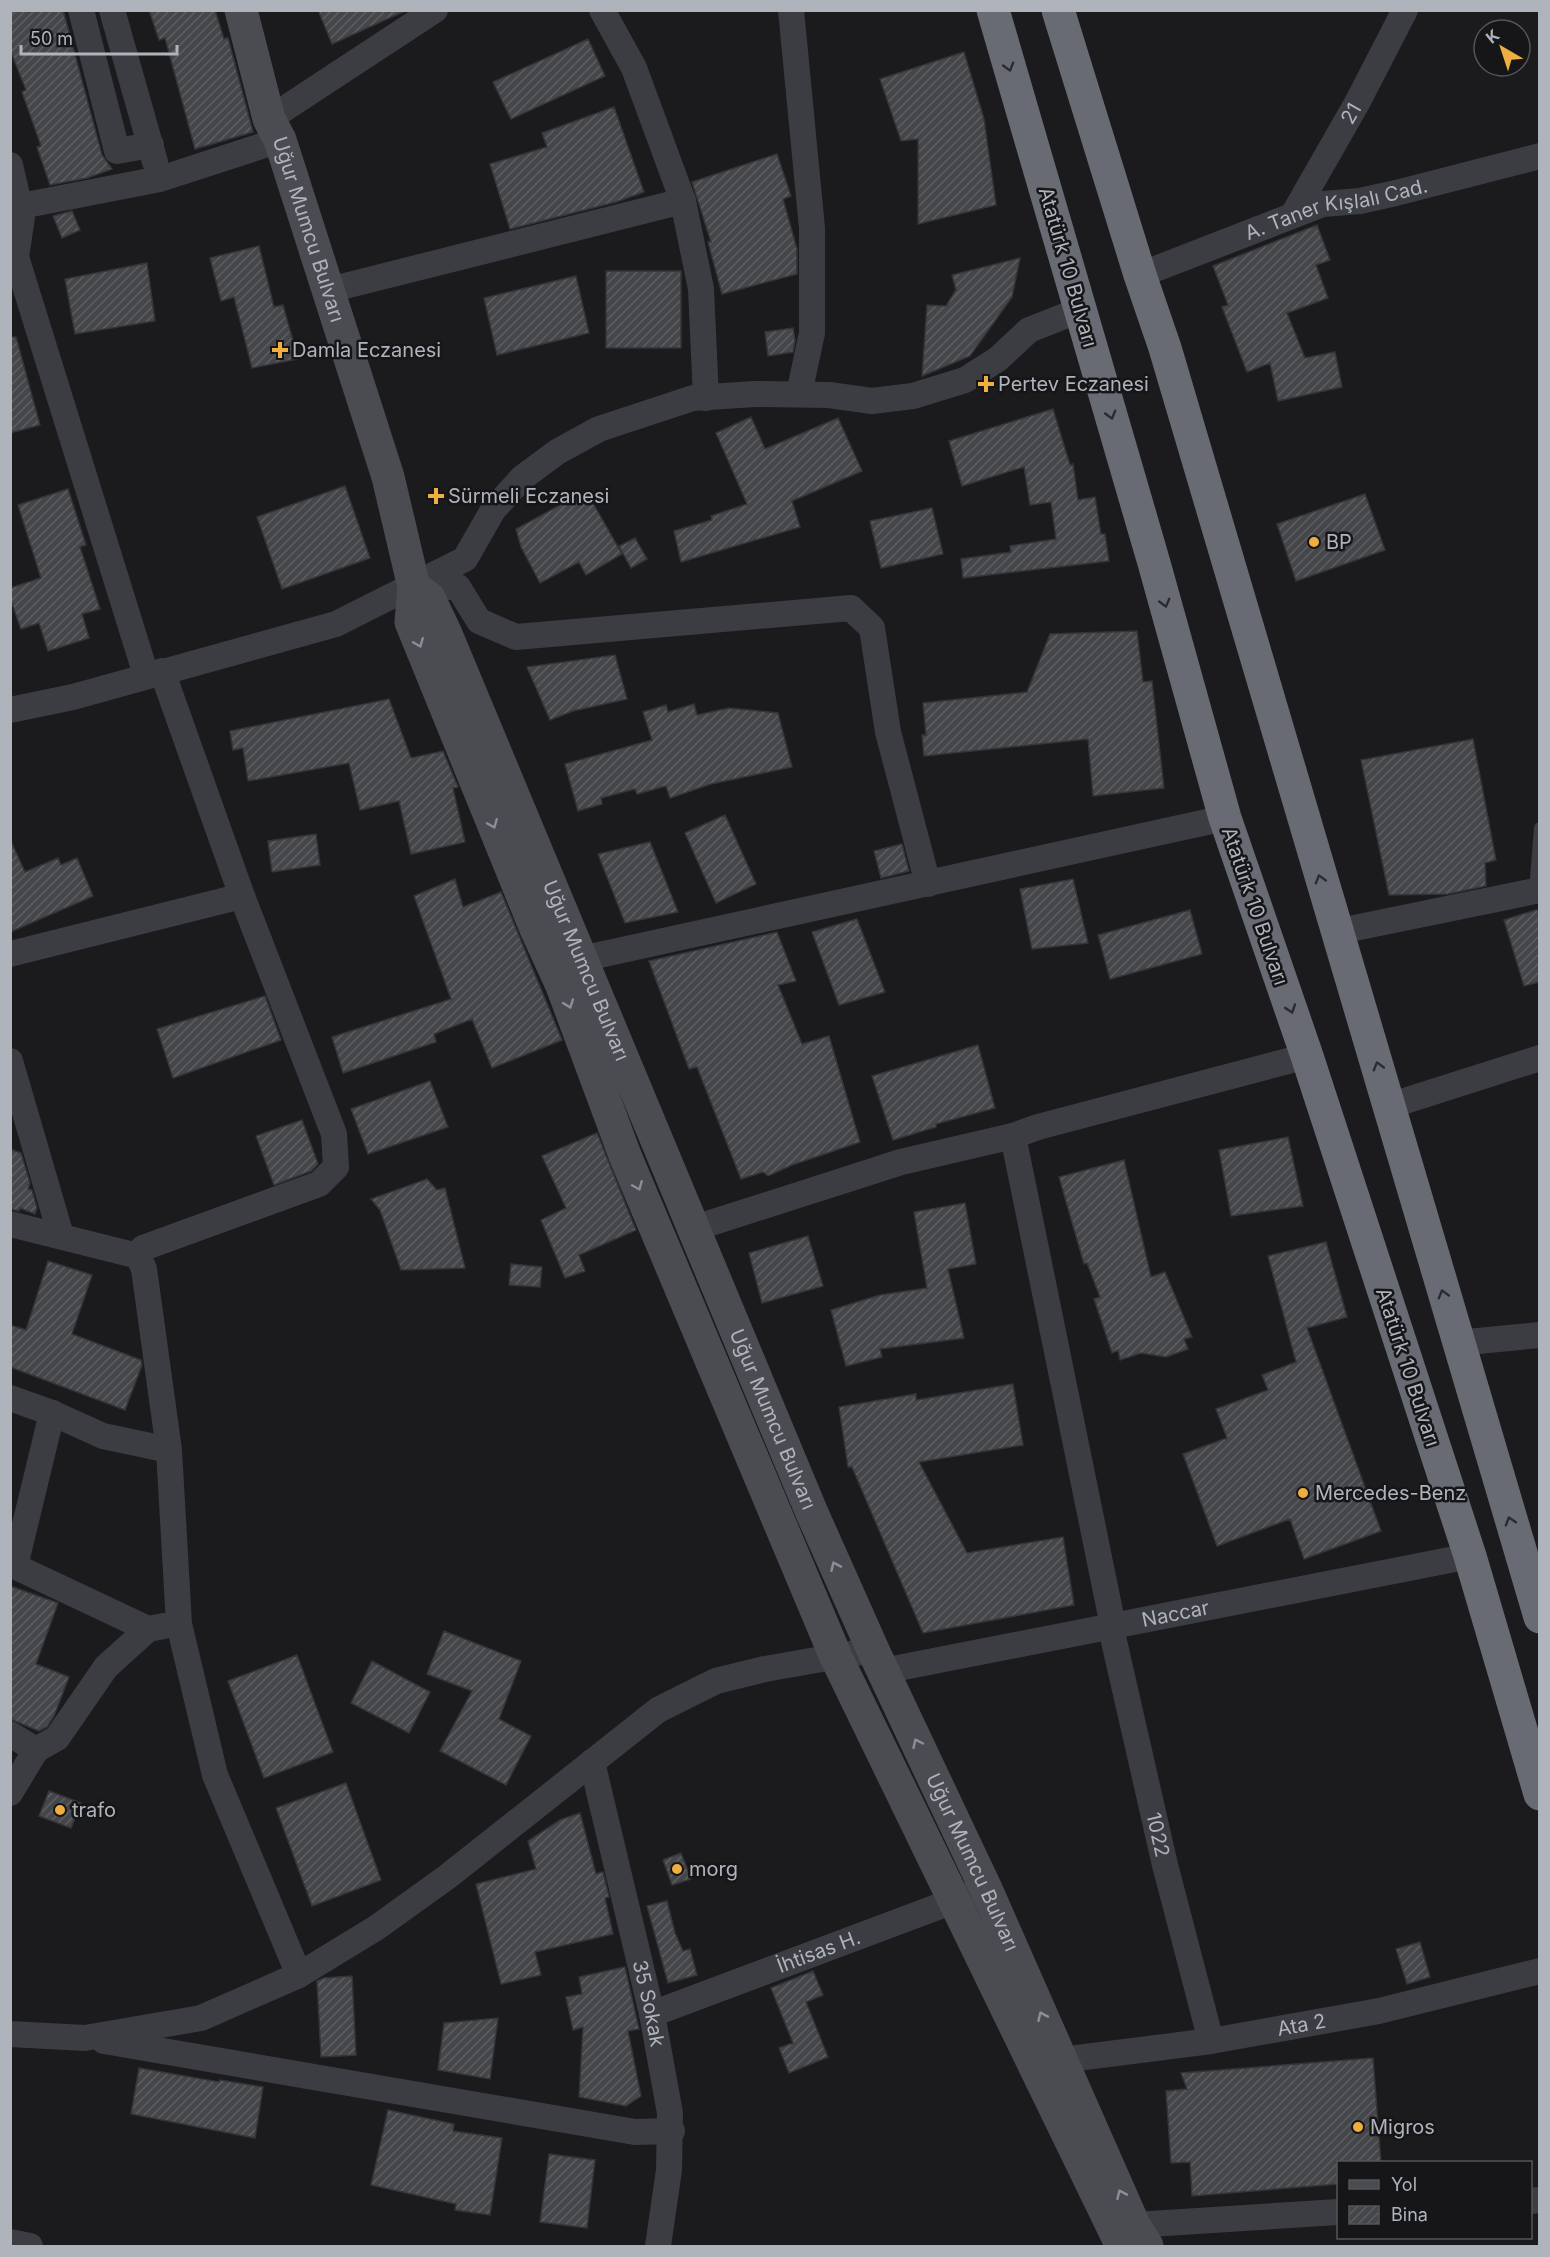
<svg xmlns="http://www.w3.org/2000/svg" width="1550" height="2257" font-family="Inter,sans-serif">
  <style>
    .building { fill: url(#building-hatch); stroke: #353539; stroke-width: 1.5 }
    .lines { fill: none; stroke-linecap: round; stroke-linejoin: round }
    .lane { stroke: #3c3d42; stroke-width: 12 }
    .street { stroke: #3c3d42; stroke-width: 26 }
    .secondary { stroke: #4a4c52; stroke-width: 33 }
    .highway { stroke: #686b73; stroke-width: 33 }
    .oneway { stroke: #2a2b2f }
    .oneway2 { stroke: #8b8f97 }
    .poi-dot { fill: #eeae41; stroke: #161618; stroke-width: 2 }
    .labels { text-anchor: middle; stroke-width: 5; stroke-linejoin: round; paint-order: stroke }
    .street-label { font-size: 20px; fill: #aeb3bc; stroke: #161618 }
    .poi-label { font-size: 20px; fill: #aeb3bc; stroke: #161618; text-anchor: start }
  </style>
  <defs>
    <pattern id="building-hatch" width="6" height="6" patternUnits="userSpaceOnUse" patternTransform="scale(1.5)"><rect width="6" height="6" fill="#45464a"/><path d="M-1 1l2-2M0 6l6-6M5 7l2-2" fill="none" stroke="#5d5e62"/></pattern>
  </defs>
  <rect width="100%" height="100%" fill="#1b1b1d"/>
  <path class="building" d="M10 10H63L102 155 112 169 87 178 50 185 37 147 41 146 22 92 26 90 10 50Z
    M149 10H215L224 39 228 38 253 132 195 149 165 38 159 40Z
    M318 10H407L332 44Z
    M588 39 605 76 511 119 493 82Z
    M964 52 984 119 996 205 918 224V139L901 141 880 79Z
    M614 107 644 192 616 202 510 229 490 164 547 147 542 133Z
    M777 154 791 196 783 199 797 249V274L722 294 708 242H711L692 182Z
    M72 211 80 230 62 238 53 216Z
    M1317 225 1330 260 1316 265 1328 298 1287 313 1305 358 1335 352 1342 387 1278 401 1270 363 1247 372 1222 307 1228 305 1213 266Z
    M259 246 274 307 283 305 298 359 252 368 234 297 221 301 210 258Z
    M1020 258 1012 297 970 356 922 376 927 305 946 306 956 290 952 275Z
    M147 263 155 321 75 334 65 279Z
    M606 271H681V348H606Z
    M576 276 589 333 497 355 484 298Z
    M793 328 795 340 793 352 768 356 765 332Z
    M10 337H16L40 425 10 433Z
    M1053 409 1070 465 1073 464 1078 500 1095 497 1101 534H1105L1109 561 963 578 961 559 1011 552 1010 546 1056 539 1051 502 1030 505 1024 467 962 486 949 441Z
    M751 417 765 449 838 418 862 471 792 501 800 527 681 562 674 531 712 520 711 516 747 504 716 433Z
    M345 486 370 558 282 589 257 517Z
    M68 489 86 545 80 547 100 609 82 614 89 638 48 651 39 623 21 629 10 598V588L41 578 18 505Z
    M586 491 622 554 586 575 579 562 540 583 521 547 516 529Z
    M1365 494 1385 550 1296 581 1277 524Z
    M932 508 943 554 881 568 870 521Z
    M635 538 647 559 631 568 619 546Z
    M1137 631 1143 682 1152 681 1164 788 1093 796 1088 739 924 756 922 735H926L923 703 1027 692 1050 634Z
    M615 655 627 699 573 711 550 720 527 667Z
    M389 699 411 758 443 751 458 787 453 788 465 842 411 854 399 801 360 810 349 763 248 781 243 748 233 750 230 731Z
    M694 704 697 715 729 708 778 713 792 767 711 784 670 798 666 786 637 794 635 789 601 798 602 804 578 811 565 764 652 740 643 712 666 705 668 712Z
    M1473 739 1496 860 1485 863 1486 886 1448 894 1389 895 1361 760Z
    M725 815 756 884 716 903 685 833Z
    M316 834 320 865 272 872 268 841Z
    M10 839 25 872 58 858 61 865 77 858 93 896 10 932Z
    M650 842 678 912 625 923 598 854Z
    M902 844 909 871 881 878 874 851Z
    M455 879 463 907 501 892 562 1040 492 1068 472 1019 434 1034 436 1042 343 1073 332 1037 451 999 414 896Z
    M1073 879 1088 943 1032 949 1020 889Z
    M1539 909V982L1524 986 1504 920Z
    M1190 910 1202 954 1110 979 1098 935Z
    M857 919 885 992 839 1005 812 932Z
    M777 932 796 981 778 985 802 1044 829 1036 860 1142 792 1165 768 1176 763 1172 741 1179 697 1067 689 1069 649 961Z
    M265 996 281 1040 173 1078 157 1029Z
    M978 1045 995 1108 936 1124V1127L893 1140 872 1076Z
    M430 1081 448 1127 368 1154 351 1109Z
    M302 1120 318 1164 311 1171 274 1185 256 1136Z
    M597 1133 636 1230 579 1255 585 1271 565 1278 541 1220 566 1208 542 1156Z
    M1288 1137 1303 1206 1231 1216 1219 1150Z
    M10 1149 21 1153 30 1183 28 1189 32 1190 37 1208 35 1214 20 1208 19 1211 10 1209Z
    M1124 1160 1151 1277 1165 1272 1192 1337 1184 1339 1188 1349 1166 1357 1141 1353 1120 1360 1118 1350 1112 1353 1094 1299 1100 1297 1087 1263 1084 1264 1059 1177Z
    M427 1179 437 1190 445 1188 465 1268 401 1270 380 1210 371 1199Z
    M965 1203 976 1264 948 1269 964 1338 880 1349 882 1357 846 1366 831 1310 880 1295 927 1288 914 1212Z
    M808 1236 823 1286 762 1303 749 1253Z
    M1326 1242 1347 1317 1307 1328 1381 1531 1304 1559 1290 1519 1217 1546 1183 1454 1227 1438 1216 1409 1268 1390 1262 1375 1296 1362 1268 1256Z
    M48 1261 92 1275 72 1334 141 1360 142 1365 125 1410 10 1367V1325L26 1330Z
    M511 1264 542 1267 540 1287 509 1285Z
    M1013 1384 1023 1445 919 1462 967 1553 1063 1537 1074 1605 923 1633 852 1467H848L839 1407 916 1394V1400Z
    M10 1586 58 1603 36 1664 69 1677 54 1716 47 1727 39 1731 10 1719Z
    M444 1631 521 1661 499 1719 531 1736 506 1785 440 1751 472 1691 427 1674Z
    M297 1655 333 1752 264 1778 228 1681Z
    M372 1661 430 1692 409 1733 351 1703Z
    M346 1783 381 1880 312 1906 276 1808Z
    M49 1791 81 1803 71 1828 39 1816Z
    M580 1813 596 1874 603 1872 609 1897 605 1898 613 1934 535 1952 541 1975 501 1984 476 1884 536 1869 528 1841 560 1820Z
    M681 1853 691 1879 672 1885 663 1860Z
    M667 1901 675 1933 683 1951 690 1949 697 1975 668 1983 647 1906Z
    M1420 1942 1430 1977 1407 1984 1396 1949Z
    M625 1967 639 2029 628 2031 641 2096 626 2106 579 2097 583 2027 573 2030 566 1997 582 1994 579 1977Z
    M813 1971 823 1995 806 2002 828 2057 789 2073 779 2048 793 2043 771 1988Z
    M352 1976 356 2055 321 2057 317 1981 324 1978Z
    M498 2018 490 2079 438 2070 444 2023Z
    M1373 2058 1381 2163H1338V2184L1192 2196 1190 2162 1171 2163 1166 2091 1187 2089 1181 2073Z
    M139 2068 219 2082 220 2080 263 2087 255 2138 131 2114Z
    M388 2110 454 2124 453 2131 502 2138 490 2215 455 2210 456 2204 371 2185Z
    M549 2154 595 2160 587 2228 540 2222Z"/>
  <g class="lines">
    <path class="lane" d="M1535 891 1540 828"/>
    <g class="street">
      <path d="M81 10 117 151 151 145"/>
      <path d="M112 10 155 162"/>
      <path d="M602 10 634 68 683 201 701 289 706 398"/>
      <path d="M791 10 812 228V333L799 394"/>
      <path d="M269 119 435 10"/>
      <path d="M10 165 22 217 16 257 10 261"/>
      <path d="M21 206 160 179 280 140"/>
      <path id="s1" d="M1293 215 1357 103 1405 10"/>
      <path d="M16 257 146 675"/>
      <path id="s2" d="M1140 275 1323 204 1360 201 1396 193 1540 156"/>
      <path d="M329 290 683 201"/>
      <path d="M418 587H458L479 621 516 637 851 608 872 628 888 732 928 884"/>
      <path d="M162 671 242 896 334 1134 336 1167 319 1184 143 1248 138 1256 144 1269 169 1450 179 1624 215 1775 299 1975"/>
      <path d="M10 710 73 697 336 624 465 559 493 510 522 478 557 452 599 429 693 398 755 394 829 395 872 401 913 396 965 380 998 359 1029 330 1080 310"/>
      <path d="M1335 932 1540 890"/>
      <path d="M10 954 242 896"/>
      <path d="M581 959 1225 818"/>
      <path d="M10 1061 61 1236"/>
      <path d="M1389 1106 1540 1058"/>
      <path id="s3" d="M1013 1136 1112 1621 1111 1628 1165 1865 1211 2041"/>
      <path d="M10 1224 138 1256"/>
      <path d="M695 1228 901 1162 1013 1136 1038 1127 1307 1056"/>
      <path d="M1457 1343 1540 1335"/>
      <path d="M10 1398 52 1413 103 1436 169 1450"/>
      <path d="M10 1564 148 1629 164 1626"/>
      <path d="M15 1566 52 1413"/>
      <path id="s4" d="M883 1671 1470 1556"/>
      <path d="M10 1734 36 1750 57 1738 106 1667 148 1629"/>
      <path id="s5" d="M592 1762 652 2014 670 2113 669 2170 658 2246"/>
      <path d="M10 1793 36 1750"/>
      <path id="s6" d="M652 2014 972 1894"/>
      <path d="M10 2034 85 2038 201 2018 299 1975 376 1928 447 1877 658 1710 716 1681 765 1669 873 1650"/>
      <path d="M104 2041 635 2132 672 2131"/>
      <path id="s7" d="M1061 2060 1211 2041 1379 2011 1540 1971"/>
      <path d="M1530 2201 1540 2200"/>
      <path d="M1134 2225 1338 2212"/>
      <path d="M10 2242 30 2246"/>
    </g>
    <g class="secondary">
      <path id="s8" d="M241 10 269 119 280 140 388 477 414 587 411 622 536 929 562 986 626 1158 836 1657 1122 2246"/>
      <path id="s9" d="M414 587 429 598 446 634 812 1513 873 1650 986 1889 1134 2225 1147 2246"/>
    </g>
    <path class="highway" d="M993 10 1154 563 1225 818 1307 1056 1470 1556 1540 1794
      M1058 10 1140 275 1165 348 1540 1617"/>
  </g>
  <defs><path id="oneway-chevron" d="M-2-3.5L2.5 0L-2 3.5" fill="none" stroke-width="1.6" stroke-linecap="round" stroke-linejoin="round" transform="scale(1.5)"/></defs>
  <g class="oneway">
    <use href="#oneway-chevron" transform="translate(1009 67) rotate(74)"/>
    <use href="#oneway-chevron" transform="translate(1111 415) rotate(74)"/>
    <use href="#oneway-chevron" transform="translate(1165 603) rotate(75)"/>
    <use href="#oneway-chevron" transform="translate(1320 879) rotate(-106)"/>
    <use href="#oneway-chevron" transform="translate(1291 1009) rotate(71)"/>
    <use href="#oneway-chevron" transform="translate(1378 1066) rotate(-106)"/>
    <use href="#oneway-chevron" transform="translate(1443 1294) rotate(-106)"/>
    <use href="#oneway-chevron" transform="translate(1510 1521) rotate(-107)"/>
  </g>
  <g class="oneway2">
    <use href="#oneway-chevron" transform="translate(419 643) rotate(68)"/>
    <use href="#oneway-chevron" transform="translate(493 824) rotate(68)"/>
    <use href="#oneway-chevron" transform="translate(569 1004) rotate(70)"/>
    <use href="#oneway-chevron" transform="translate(638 1186) rotate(67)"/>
    <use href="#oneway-chevron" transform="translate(835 1566) rotate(-114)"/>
    <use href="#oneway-chevron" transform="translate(917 1743) rotate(-115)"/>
    <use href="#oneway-chevron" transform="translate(1042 2016) rotate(-114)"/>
    <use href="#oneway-chevron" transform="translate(1121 2194) rotate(-114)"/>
  </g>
  <g class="poi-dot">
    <path d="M277 341h6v6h6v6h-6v6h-6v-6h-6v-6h6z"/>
    <path d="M983 375h6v6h6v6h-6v6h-6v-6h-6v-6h6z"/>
    <path d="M433 487h6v6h6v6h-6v6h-6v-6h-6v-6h6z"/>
    <circle cx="1314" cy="542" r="6"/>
    <circle cx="1303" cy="1493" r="6"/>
    <circle cx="60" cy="1810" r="6"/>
    <circle cx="677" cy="1869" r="6"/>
    <circle cx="1358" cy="2127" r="6"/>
  </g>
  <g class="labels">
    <g class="street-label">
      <text dy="7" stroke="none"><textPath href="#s1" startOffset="117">21</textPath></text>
      <text dy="7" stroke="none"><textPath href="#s2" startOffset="208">A. Taner Kışlalı Cad.</textPath></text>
      <text dy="7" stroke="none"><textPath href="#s8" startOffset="230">Uğur Mumcu Bulvarı</textPath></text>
      <text transform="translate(1068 267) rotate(74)" y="7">Atatürk 10 Bulvarı</text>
      <text transform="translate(1255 906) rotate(71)" y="7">Atatürk 10 Bulvarı</text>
      <text dy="7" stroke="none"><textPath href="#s9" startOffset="423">Uğur Mumcu Bulvarı</textPath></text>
      <text transform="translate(1408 1367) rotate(72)" y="7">Atatürk 10 Bulvarı</text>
      <text dy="7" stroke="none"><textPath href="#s9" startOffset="909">Uğur Mumcu Bulvarı</textPath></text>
      <text dy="7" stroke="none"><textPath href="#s4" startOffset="298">Naccar</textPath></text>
      <text dy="7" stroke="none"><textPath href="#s3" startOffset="714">1022</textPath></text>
      <text dy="7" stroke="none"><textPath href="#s9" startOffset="1395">Uğur Mumcu Bulvarı</textPath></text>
      <text dy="7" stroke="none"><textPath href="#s6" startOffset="178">İhtisas H.</textPath></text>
      <text dy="7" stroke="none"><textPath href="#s5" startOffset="248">35 Sokak</textPath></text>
      <text dy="7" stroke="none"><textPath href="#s7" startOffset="243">Ata 2</textPath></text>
    </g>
    <g class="poi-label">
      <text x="292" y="357">Damla Eczanesi</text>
      <text x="998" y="391">Pertev Eczanesi</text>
      <text x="448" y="503">Sürmeli Eczanesi</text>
      <text x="1326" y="549">BP</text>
      <text x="1315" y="1500">Mercedes-Benz</text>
      <text x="72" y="1817">trafo</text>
      <text x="689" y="1876">morg</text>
      <text x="1370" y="2134">Migros</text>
    </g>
  </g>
  <rect width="1550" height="2257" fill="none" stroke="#aeb3bc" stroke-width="24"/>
  <rect x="1337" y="2161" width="195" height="78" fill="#161618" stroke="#53555a" stroke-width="1.5"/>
  <rect x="1349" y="2180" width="30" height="9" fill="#4a4c52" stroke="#53555a" stroke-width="1.5"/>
  <text x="1391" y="2191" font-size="18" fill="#aeb3bc">Yol</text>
  <rect x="1349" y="2206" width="30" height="18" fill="url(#building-hatch)" stroke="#53555a" stroke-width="1.5"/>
  <text x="1391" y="2221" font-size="18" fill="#aeb3bc">Bina</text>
  <g transform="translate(1502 48) rotate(321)"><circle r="28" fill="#161618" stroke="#53555a" stroke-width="1.5"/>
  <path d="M0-4.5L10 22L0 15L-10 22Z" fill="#eeae41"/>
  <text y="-9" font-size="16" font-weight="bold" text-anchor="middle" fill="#aeb3bc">K</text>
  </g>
  <path d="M21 45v9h156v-9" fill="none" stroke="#aeb3bc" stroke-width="3"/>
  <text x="30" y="45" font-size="18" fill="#aeb3bc" stroke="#161618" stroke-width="4.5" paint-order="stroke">50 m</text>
</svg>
